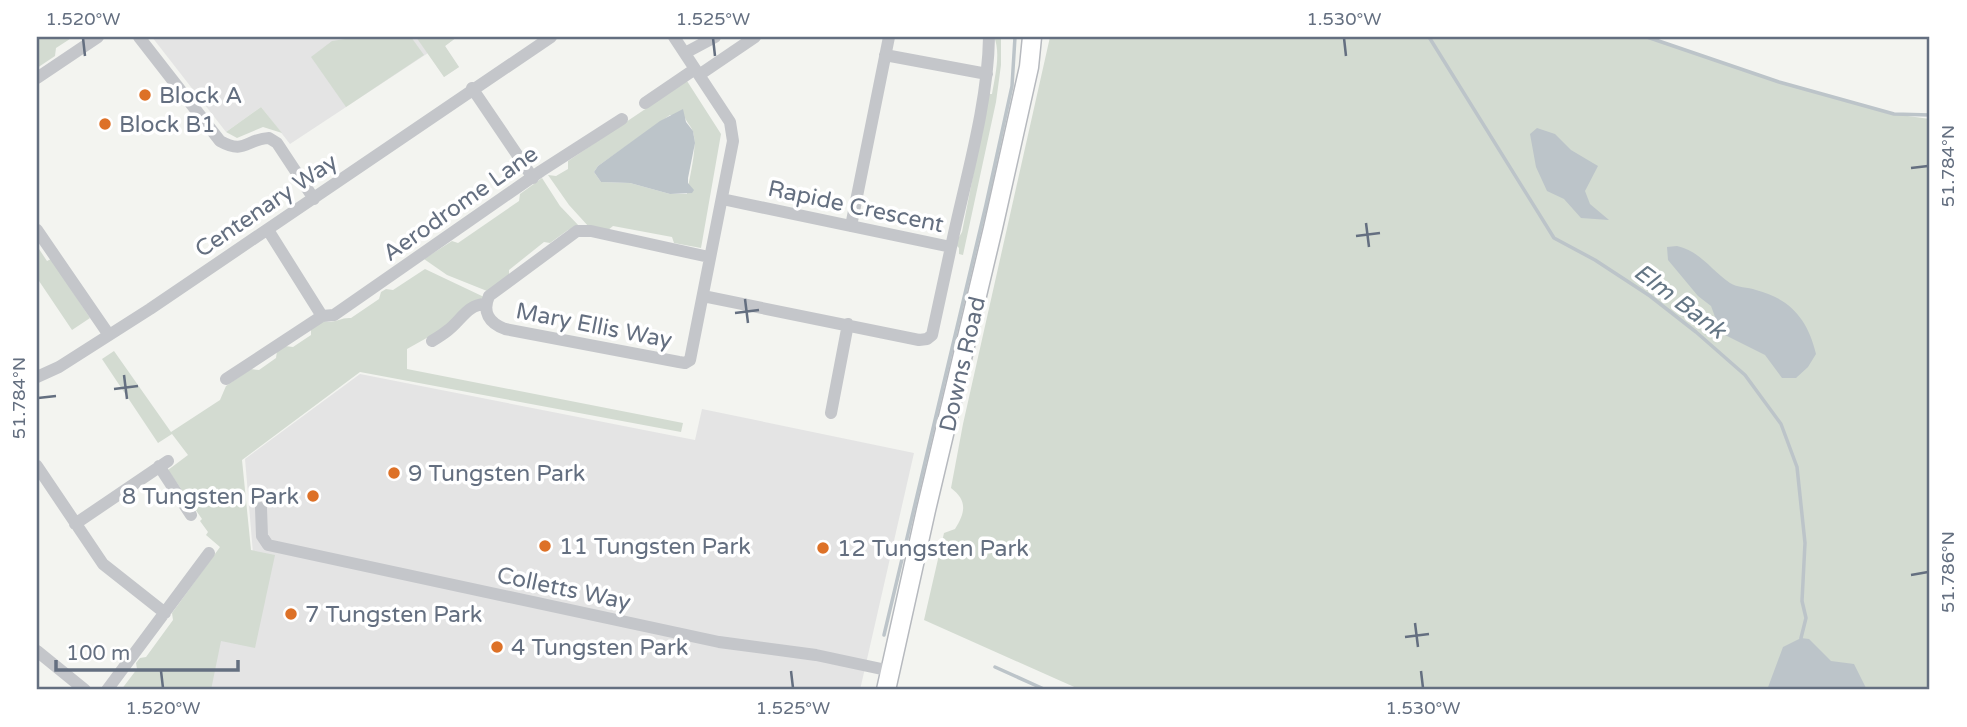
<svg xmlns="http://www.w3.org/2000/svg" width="1967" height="727" font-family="'Varela Round',sans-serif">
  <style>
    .built { fill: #e4e4e4 }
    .green { fill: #d3dbd1; fill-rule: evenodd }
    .water { fill: #bcc4c9 }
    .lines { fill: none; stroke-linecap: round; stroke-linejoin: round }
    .stream { stroke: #bcc4c9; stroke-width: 3.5 }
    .secondary-casing { stroke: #b6b9be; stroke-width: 21 }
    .street { stroke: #c4c6ca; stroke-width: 12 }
    .secondary { stroke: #fff; stroke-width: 18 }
    .ticks { fill: none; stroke: #646f80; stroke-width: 2.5 }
    .poi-dot { fill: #dd7127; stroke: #fff; stroke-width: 2.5 }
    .labels { text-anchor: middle; stroke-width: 7; stroke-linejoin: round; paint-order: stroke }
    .poi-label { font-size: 23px; fill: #646f80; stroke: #fff; text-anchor: start }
    .street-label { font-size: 23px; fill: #646f80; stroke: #fff }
    .water-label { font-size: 24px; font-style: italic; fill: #647685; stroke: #fff }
    .neatline { fill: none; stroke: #646f80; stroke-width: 2.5 }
    .ticks-label { font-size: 18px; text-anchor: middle; fill: #646f80 }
  </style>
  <rect width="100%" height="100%" fill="#f3f4f0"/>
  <path class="built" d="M152 37H457L445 46 459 67 444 77 428 53 290 144 261 107 226 132Z
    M360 374 695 440 702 409 914 453 860 690H143L253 553 245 459Z"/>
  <path class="green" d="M37 37H73L56 48 55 56 37 68Z
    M359 37H411L424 55 346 107 311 57 332 41Z
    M416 37H457L445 46 459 67 444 77Z
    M994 37H1001V65L996 102 963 255 959 254V248L955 244 962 232 989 94H992C995 77 1001 52 994 37Z
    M1050 37H1647L1779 82 1893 114 1930 119V690H1081L924 620 944 533 955 529C966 512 967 500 951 488L963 424Z
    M687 81 721 134 701 248 674 243 672 237 613 226 607 231 589 227 569 205 548 175 556 176 568 169V161ZM670 115 685 118C687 123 692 127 693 132 698 147 689 178 687 194H670L630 183 601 182 594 172 598 166Z
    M261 107 282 133 263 127 237 138 226 132Z
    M542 178 560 206 580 227 568 230 550 243 544 242 509 270V276L487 291 447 275 424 259 452 241 458 243 519 201 520 194Z
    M37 246 47 261 51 259 90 318 72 330 37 278Z
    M425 269 484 297 461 311 448 326 407 349V369L683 423 681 432 360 372 242 460 251 550 275 555 255 648 221 641 211 690H121L137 669 136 663 140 658 146 657 173 620 172 613 220 547 206 535 208 532 200 521 202 519 168 470 188 455 172 434 158 443 102 359 114 351 171 432 220 400 226 386 251 369 259 370 276 358 277 351 285 346 293 347 311 335V328L323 321C334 324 341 317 351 318L379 299 381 292 386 289 393 290Z"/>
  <path class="water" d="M683 109 686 122 693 131 695 143 688 178V183L694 190 692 193 670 194 630 183 601 182 594 172 598 166 660 121Z
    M1537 128 1555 134 1571 150 1598 166 1585 191 1590 204 1609 220 1581 218 1564 199 1547 191 1536 167 1530 134Z
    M1677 246C1700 251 1711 270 1730 283 1737 288 1748 287 1756 290 1791 299 1808 320 1816 354L1808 367 1796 378H1782L1765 355 1721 333 1711 306 1698 296 1668 260 1667 247Z
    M1801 638 1809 639 1831 661 1854 664 1867 690H1767L1783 647Z"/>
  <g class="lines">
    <path class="stream" d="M1429 37 1554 238 1595 260 1650 296 1696 332 1745 375 1781 424 1797 467 1805 543 1802 601 1806 618 1801 638
      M1647 37 1779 82 1894 114 1930 115
      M884 635 986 205 1012 86 1015 37
      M995 667 1046 690"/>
    <defs>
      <path id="secondary" d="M886 690 926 510 993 228 1029 67 1032 37"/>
    </defs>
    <use href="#secondary" class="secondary-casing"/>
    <path class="street" d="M139 37 220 141C245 155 246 139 269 138L277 143 314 199
      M674 37 730 122 733 141 690 360 685 363 679 362 505 329C489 323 482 312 489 296L577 231H591L709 257
      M685 53 715 37
      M885 55 987 74
      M699 75 755 37
      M37 78 98 37
      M472 88 533 178
      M645 103 695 69
      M851 226 889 37
      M37 230 109 335
      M268 230 322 316
      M951 247C965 180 988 105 989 37
      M703 296 919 340 927 339 932 335 951 247 722 199
      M432 341C437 338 442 335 447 331 461 321 467 304 486 304
      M37 377 59 367 150 309 551 37
      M226 379 322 316 334 315 541 171 622 119
      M831 413 848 324
      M37 466 103 564 165 613
      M159 466 191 515
      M261 508 262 536 268 545 719 642 816 655 891 671
      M75 524 168 461
      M37 651 85 690
      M107 690 209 553"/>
    <use href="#secondary" class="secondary"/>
  </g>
  <path class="ticks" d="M83 38 85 56M713 38 715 56M1344 38 1346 56M1911 168 1928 166M1366 223 1369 247M1356 236 1380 233M745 299 748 323M735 313 759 310M124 375 127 399M114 389 138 386M38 398 56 396M1911 575 1928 572M1415 623 1418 647M1405 637 1429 634M161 671 163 688M791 671 793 688M1421 671 1423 688"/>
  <g class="poi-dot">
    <circle cx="145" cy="95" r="7"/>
    <circle cx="105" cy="124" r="7"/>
    <circle cx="394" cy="473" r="7"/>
    <circle cx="313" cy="496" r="7"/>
    <circle cx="545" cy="546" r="7"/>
    <circle cx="823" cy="548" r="7"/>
    <circle cx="291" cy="614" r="7"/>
    <circle cx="497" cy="647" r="7"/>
  </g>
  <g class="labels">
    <g class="poi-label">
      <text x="159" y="103">Block A</text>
      <text x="119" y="132">Block B1</text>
      <text x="408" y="481">9 Tungsten Park</text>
      <text x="299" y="504" text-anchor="end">8 Tungsten Park</text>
      <text x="559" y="554">11 Tungsten Park</text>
      <text x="837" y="556">12 Tungsten Park</text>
      <text x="305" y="622">7 Tungsten Park</text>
      <text x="511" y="655">4 Tungsten Park</text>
    </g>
    <g class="street-label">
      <text transform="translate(460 203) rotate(-35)" y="8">Aerodrome Lane</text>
      <text transform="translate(266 205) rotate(-34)" y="8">Centenary Way</text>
      <text transform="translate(856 206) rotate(12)" y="8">Rapide Crescent</text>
      <text transform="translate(594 325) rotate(11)" y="8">Mary Ellis Way</text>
      <text transform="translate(962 364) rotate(-77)" y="8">Downs Road</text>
      <text transform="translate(564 588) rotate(12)" y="8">Colletts Way</text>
    </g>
    <g class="water-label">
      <text transform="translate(1680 301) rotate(37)" y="8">Elm Bank</text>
    </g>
  </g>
  <rect width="1967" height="727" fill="none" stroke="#ffffff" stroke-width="77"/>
  <path d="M56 660v10h182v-10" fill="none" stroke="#646f80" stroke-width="3.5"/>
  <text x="66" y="660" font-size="21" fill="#646f80" stroke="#ffffff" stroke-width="5" paint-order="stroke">100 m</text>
  <rect x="38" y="38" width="1890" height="650" class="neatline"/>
  <g class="ticks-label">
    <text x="83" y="25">1.520°W</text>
    <text x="713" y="25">1.525°W</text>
    <text x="1344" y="25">1.530°W</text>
    <text transform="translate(1948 166) rotate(-90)" y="6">51.784°N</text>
    <text transform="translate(19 398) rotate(-90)" y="6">51.784°N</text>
    <text transform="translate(1948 572) rotate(-90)" y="6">51.786°N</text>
    <text x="163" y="714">1.520°W</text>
    <text x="793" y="714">1.525°W</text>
    <text x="1423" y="714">1.530°W</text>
  </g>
</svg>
